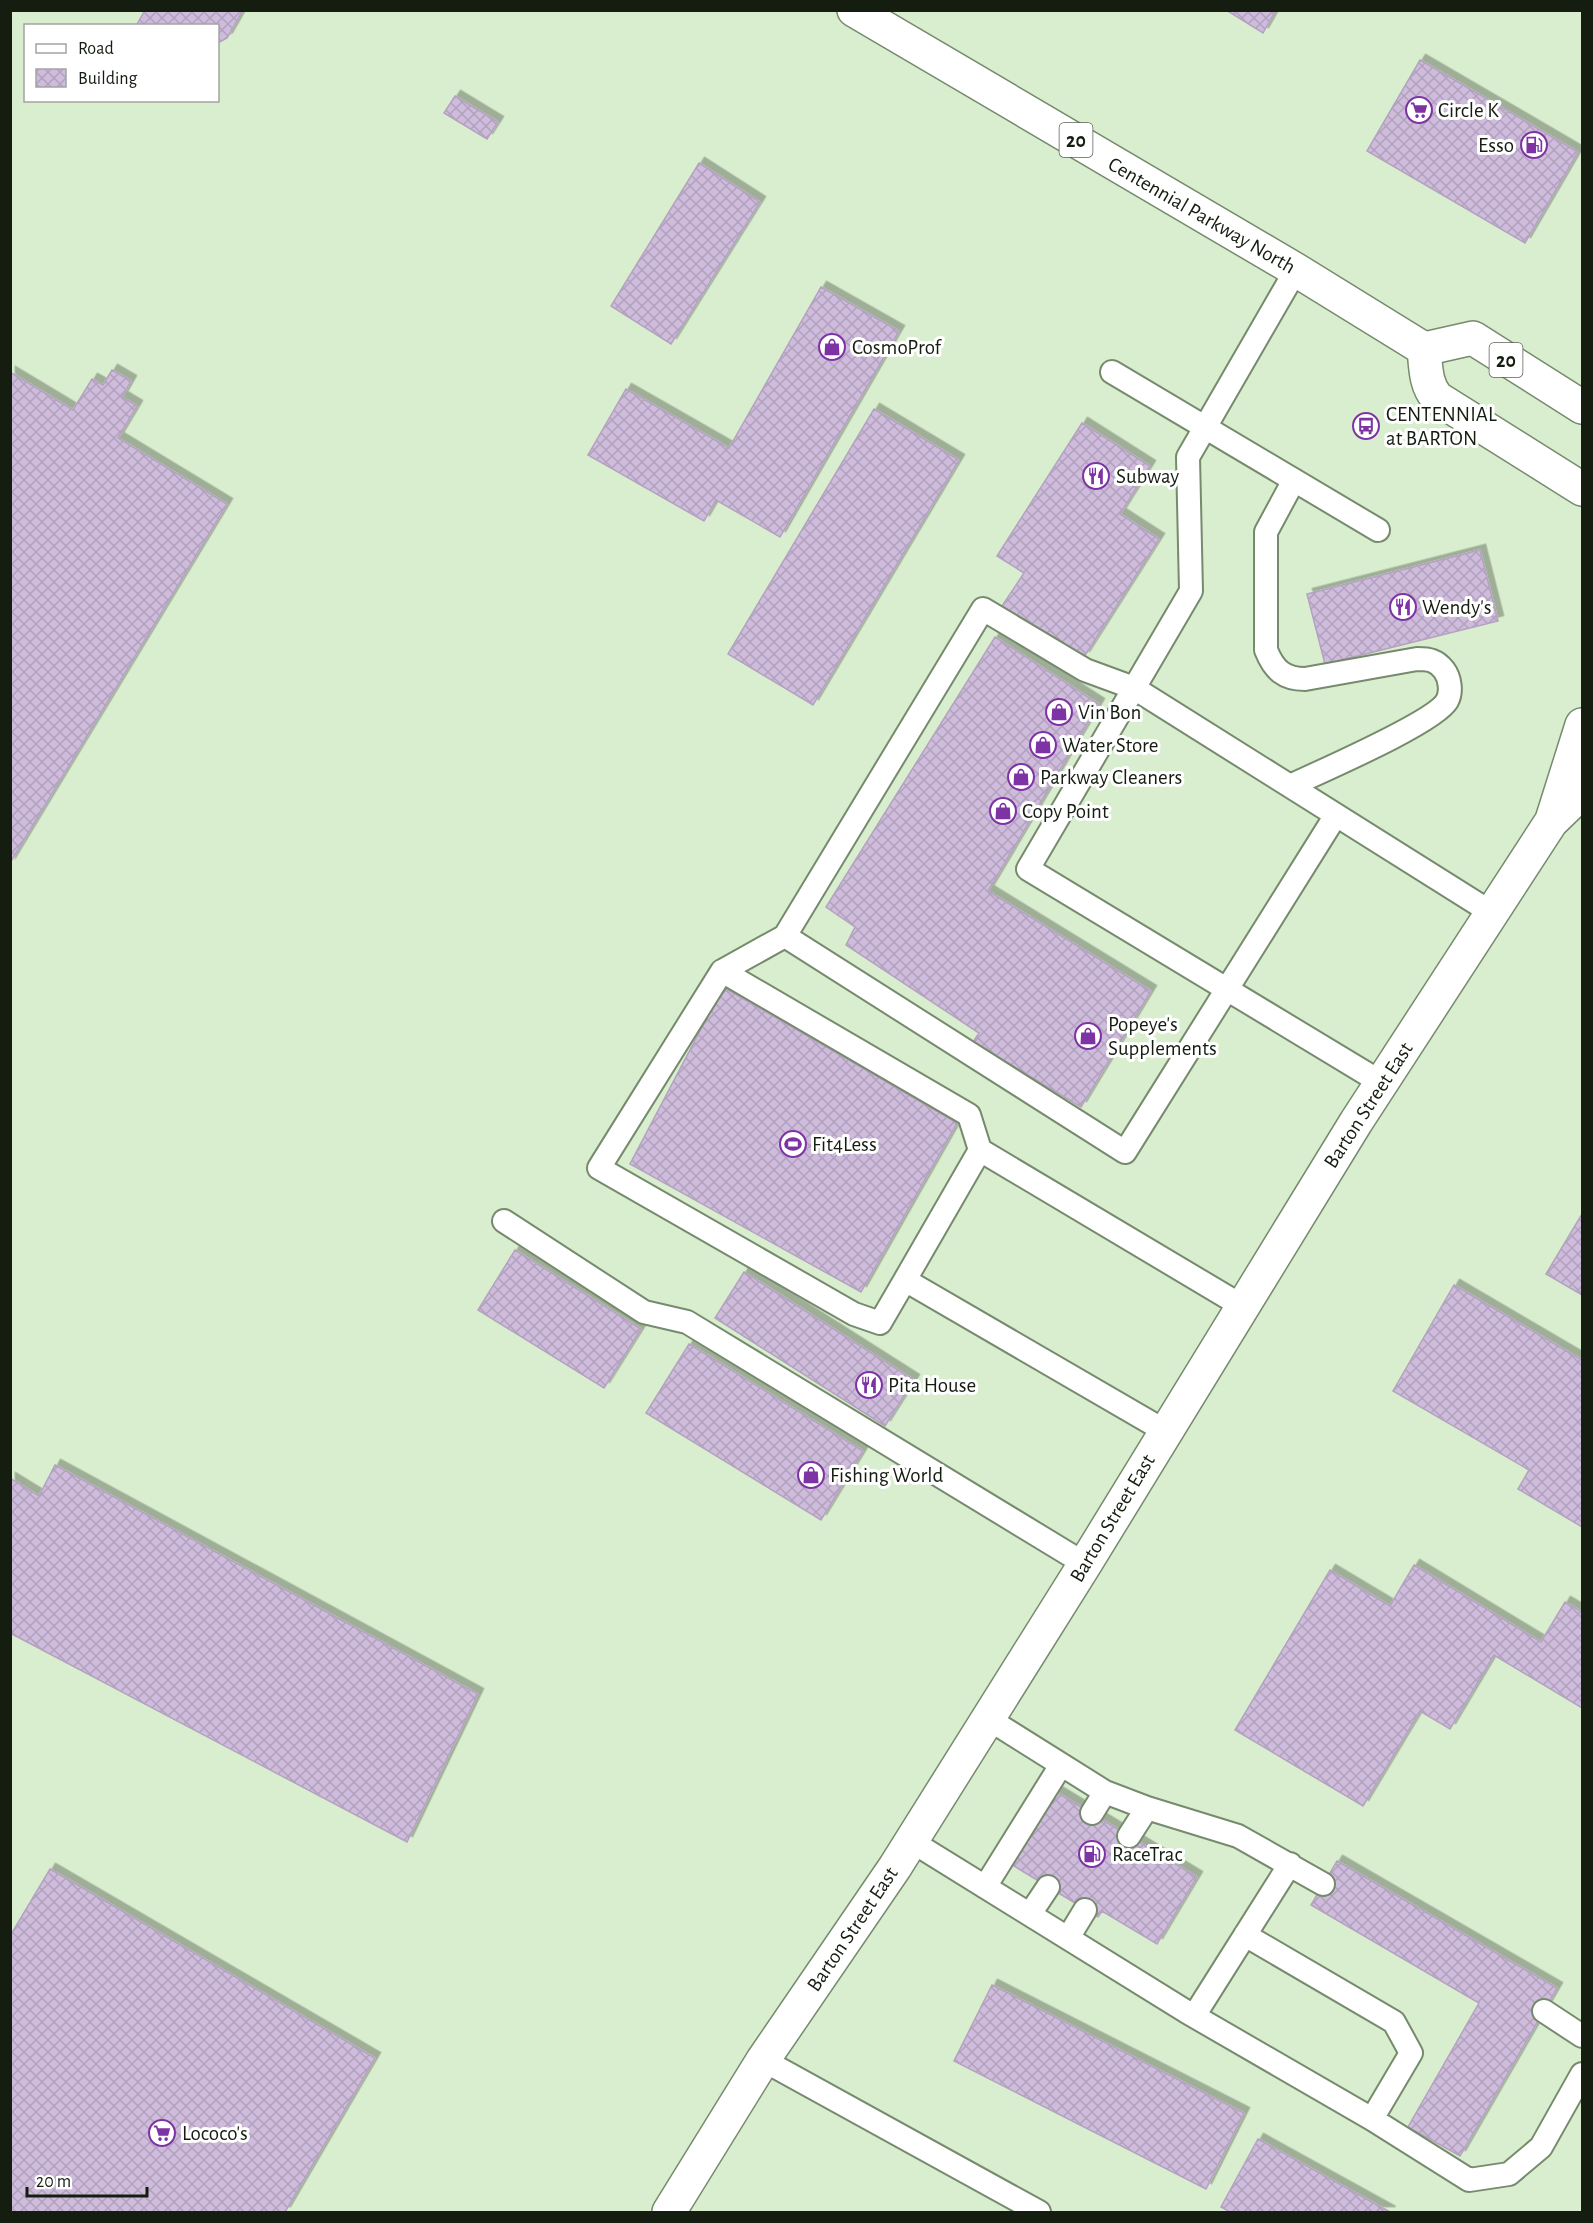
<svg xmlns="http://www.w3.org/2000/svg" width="1593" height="2223" font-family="'Alegreya Sans',sans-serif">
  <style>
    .building { fill: url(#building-cross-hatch); stroke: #b4a2c1; stroke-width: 1.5; filter: url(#shadow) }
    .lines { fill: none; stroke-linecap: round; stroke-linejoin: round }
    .service-casing { stroke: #768a6d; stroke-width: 26 }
    .secondary-casing { stroke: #768a6d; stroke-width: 36 }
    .primary-casing { stroke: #768a6d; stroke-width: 36 }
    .service { stroke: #fff; stroke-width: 22 }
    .secondary { stroke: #fff; stroke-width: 33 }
    .primary { stroke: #fff; stroke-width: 33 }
    .labels { text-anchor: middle; stroke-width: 6; stroke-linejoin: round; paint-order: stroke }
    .shield { fill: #fff; stroke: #5b6158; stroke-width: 1.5 }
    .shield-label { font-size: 20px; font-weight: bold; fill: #151d11 }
    .poi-label { font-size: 21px; fill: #151d11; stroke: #fff; text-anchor: start }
    .street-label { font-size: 21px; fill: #151d11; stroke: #fff }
  </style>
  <defs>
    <pattern id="building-cross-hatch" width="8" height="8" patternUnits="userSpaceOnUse" patternTransform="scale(1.5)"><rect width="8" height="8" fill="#cfbcdc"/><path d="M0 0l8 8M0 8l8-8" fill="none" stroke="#b1a1bc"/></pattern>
    <filter id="shadow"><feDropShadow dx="5.5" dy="-5.5" stdDeviation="0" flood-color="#0004"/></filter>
  </defs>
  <rect width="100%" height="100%" fill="#d9eece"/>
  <path class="building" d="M145 10H243L227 38 218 43V26H136Z
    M1226 10H1276L1263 33Z
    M1420 60 1578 152 1525 243 1367 151Z
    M455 96 498 122 487 139 444 113Z
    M699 163 760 202 671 344 611 306Z
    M821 287 899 331 780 537 716 500 704 521 588 455 626 389 729 448Z
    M112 370 131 381 122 397 137 406 118 438 227 504 10 863V372L73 410 92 379 103 385Z
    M874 409 959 460 813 705 728 654Z
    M1082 423 1150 466 1120 514 1159 539 1084 657 1002 606 1024 573 997 556Z
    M1480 550 1498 621 1325 664 1307 594Z
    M995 637 1099 704 988 891 1151 991 1081 1107 973 1042 979 1033 846 945 855 927 826 907Z
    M723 987 957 1123 861 1292 630 1164Z
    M1582 1214V1295L1546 1274Z
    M515 1250 641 1329 604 1388 478 1310Z
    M744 1272 914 1380 885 1426 715 1318Z
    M1454 1285 1582 1360V1527L1518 1489 1529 1470 1393 1391Z
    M689 1344 863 1451 821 1520 646 1413Z
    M55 1465 478 1694 407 1842 10 1633V1478L39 1496Z
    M1414 1565 1541 1642 1565 1602 1582 1612V1708L1494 1655 1450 1729 1420 1711 1363 1806 1235 1730 1330 1570 1390 1606Z
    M1053 1790 1197 1877 1157 1944 1102 1911 1098 1917 1009 1863Z
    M1337 1861 1557 1988 1460 2156 1408 2127 1479 2003 1311 1905Z
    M50 1869 375 2058 285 2212H10V1936Z
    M992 1985 1244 2113 1206 2189 954 2061Z
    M1258 2139 1390 2212H1230L1221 2207Z"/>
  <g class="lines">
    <defs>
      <path id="service" d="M1296 270 1188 457 1191 591 1028 869 1382 1083
        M1112 372 1378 530
        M1290 786C1319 772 1434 723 1447 701 1452 692 1450 678 1444 670 1436 660 1429 659 1417 659L1305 679C1284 679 1274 670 1266 650V532L1294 480
        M1336 815 1125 1152 785 936 983 609 1085 670 1134 688 1492 913
        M785 936 722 971 599 1168 854 1314 880 1323 905 1280
        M722 971 969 1115 980 1150
        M504 1221 644 1312 687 1322 1085 1564
        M1165 1431 905 1280 980 1150 1242 1306
        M987 1718 1105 1792 1147 1808 1238 1836 1323 1884
        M1092 1813 1105 1792
        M1129 1836 1147 1808
        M911 1841 1187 2012 1372 2119 1469 2180 1509 2174 1541 2147 1582 2074
        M985 1887 1061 1765
        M1030 1914 1048 1887
        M1245 1935 1394 2022 1411 2053 1372 2119
        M1068 1938 1085 1910
        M1544 2011 1582 2036
        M1194 2016 1290 1864
        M763 2060 1039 2212"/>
      <path id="secondary" d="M1552 820 1582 725
        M669 2212 763 2060 895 1867 1085 1564 1356 1122 1551 822 1582 792"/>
      <path id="primary" d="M854 10 1296 270 1424 349 1473 338 1582 407
        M1424 349C1426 367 1425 384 1437 398L1582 489"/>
    </defs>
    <use href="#service" class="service-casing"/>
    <use href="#secondary" class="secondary-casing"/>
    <use href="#primary" class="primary-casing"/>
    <use href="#service" class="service"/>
    <use href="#secondary" class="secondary"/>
    <use href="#primary" class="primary"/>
  </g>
  <defs>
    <symbol id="supermarket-ring" viewBox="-11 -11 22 22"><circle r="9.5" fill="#fff" stroke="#7d33a4" stroke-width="1.5"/><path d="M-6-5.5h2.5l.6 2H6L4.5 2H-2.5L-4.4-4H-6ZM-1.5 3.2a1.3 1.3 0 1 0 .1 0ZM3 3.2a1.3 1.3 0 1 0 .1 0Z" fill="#7d33a4"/></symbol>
    <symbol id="fuel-ring" viewBox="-11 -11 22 22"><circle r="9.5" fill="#fff" stroke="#7d33a4" stroke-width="1.5"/><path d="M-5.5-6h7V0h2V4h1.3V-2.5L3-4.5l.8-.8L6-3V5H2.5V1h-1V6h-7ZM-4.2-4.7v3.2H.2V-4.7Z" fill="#7d33a4"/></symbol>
    <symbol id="shop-ring" viewBox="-11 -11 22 22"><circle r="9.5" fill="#fff" stroke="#7d33a4" stroke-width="1.5"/><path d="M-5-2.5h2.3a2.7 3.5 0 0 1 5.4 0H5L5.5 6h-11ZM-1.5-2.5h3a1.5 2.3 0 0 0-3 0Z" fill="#7d33a4"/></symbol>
    <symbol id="bus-ring" viewBox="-11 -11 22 22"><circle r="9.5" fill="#fff" stroke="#7d33a4" stroke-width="1.5"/><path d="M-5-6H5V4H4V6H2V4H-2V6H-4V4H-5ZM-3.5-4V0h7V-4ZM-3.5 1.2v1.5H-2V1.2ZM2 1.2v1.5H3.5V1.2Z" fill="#7d33a4"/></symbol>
    <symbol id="restaurant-ring" viewBox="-11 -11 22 22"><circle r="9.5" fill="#fff" stroke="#7d33a4" stroke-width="1.5"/><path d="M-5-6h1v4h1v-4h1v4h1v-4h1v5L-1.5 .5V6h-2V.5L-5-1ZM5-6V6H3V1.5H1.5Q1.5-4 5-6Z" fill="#7d33a4"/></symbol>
    <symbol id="stadium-ring" viewBox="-11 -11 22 22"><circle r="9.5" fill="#fff" stroke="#7d33a4" stroke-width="1.5"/><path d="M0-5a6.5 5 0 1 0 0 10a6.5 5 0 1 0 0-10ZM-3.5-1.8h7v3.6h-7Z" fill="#7d33a4"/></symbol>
  </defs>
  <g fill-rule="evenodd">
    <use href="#supermarket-ring" x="1404" y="95" width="30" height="30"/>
    <use href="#fuel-ring" x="1519" y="130" width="30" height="30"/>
    <use href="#shop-ring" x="817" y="332" width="30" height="30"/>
    <use href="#bus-ring" x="1351" y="411" width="30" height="30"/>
    <use href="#restaurant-ring" x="1081" y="461" width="30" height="30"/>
    <use href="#restaurant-ring" x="1388" y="592" width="30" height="30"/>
    <use href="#shop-ring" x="1044" y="697" width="30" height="30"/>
    <use href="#shop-ring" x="1028" y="730" width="30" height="30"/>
    <use href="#shop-ring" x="1006" y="762" width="30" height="30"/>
    <use href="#shop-ring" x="988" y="796" width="30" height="30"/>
    <use href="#shop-ring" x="1073" y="1021" width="30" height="30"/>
    <use href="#stadium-ring" x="778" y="1129" width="30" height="30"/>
    <use href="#restaurant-ring" x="854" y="1370" width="30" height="30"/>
    <use href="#shop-ring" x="796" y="1460" width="30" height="30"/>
    <use href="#fuel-ring" x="1077" y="1839" width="30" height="30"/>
    <use href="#supermarket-ring" x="147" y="2118" width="30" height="30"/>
  </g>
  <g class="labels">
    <g class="shield">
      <rect x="1059.5" y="123" width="33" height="34" rx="4.5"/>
      <rect x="1489.5" y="343" width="33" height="34" rx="4.5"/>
    </g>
    <g class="shield-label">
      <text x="1076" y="147">20</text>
      <text x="1506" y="367">20</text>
    </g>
    <g class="poi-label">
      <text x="1438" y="117">Circle K</text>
      <text x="1514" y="152" text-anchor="end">Esso</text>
      <text x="852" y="354">CosmoProf</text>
      <text x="1386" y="421">CENTENNIAL<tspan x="1386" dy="24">at BARTON</tspan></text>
      <text x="1116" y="483">Subway</text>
      <text x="1422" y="614">Wendy's</text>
      <text x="1078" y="719">Vin Bon</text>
      <text x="1062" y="752">Water Store</text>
      <text x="1040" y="784">Parkway Cleaners</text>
      <text x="1022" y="818">Copy Point</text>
      <text x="1108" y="1031">Popeye's<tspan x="1108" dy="24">Supplements</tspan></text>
      <text x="812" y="1151">Fit4Less</text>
      <text x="888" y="1392">Pita House</text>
      <text x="830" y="1482">Fishing World</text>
      <text x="1112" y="1861">RaceTrac</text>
      <text x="182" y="2140">Lococo's</text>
    </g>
    <g class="street-label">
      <text transform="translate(1202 215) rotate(30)" y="7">Centennial Parkway North</text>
      <text transform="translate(1368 1105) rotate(-57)" y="7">Barton Street East</text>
      <text transform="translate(1112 1518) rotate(-59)" y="7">Barton Street East</text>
      <text transform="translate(852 1929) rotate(-56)" y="7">Barton Street East</text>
    </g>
  </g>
  <rect width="1593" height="2223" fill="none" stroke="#151d11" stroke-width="24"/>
  <rect x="24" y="24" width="195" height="78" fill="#ffffff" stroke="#a1a5a0" stroke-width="1.5"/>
  <rect x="36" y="44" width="30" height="9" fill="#ffffff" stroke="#a1a5a0" stroke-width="1.5"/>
  <text x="78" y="54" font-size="18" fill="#151d11">Road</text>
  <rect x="36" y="69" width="30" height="18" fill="url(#building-cross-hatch)" stroke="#a1a5a0" stroke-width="1.5"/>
  <text x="78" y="84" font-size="18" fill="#151d11">Building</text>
  <path d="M27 2187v9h120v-9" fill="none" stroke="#151d11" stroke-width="3"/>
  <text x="36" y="2187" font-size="18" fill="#151d11" stroke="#ffffff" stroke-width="4.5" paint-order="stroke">20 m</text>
</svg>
